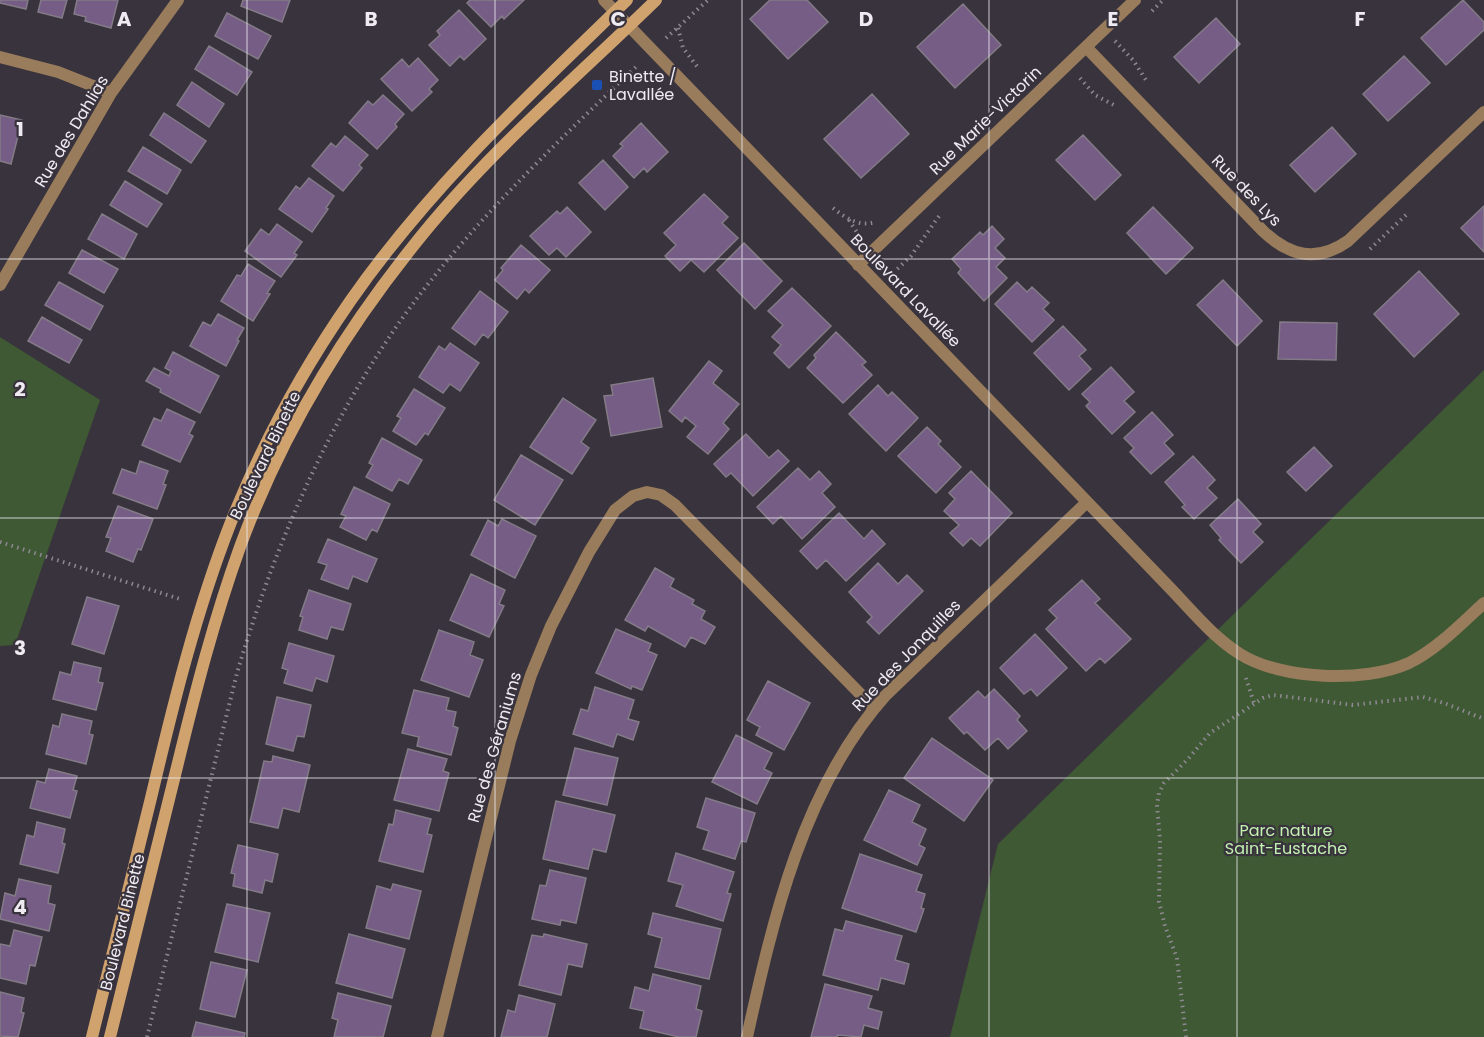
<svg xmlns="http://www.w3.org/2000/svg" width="1484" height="1037" font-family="Poppins,sans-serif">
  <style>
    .green { fill: #3e5934 }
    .building { fill: #765d85; stroke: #837b87; stroke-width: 1.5 }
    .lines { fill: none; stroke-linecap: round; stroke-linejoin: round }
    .path { stroke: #8e8991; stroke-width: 4; stroke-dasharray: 1.5 4.5; stroke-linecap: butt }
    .street { stroke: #997c5c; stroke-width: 12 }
    .secondary { stroke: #d0a36e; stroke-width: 12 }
    .grid { fill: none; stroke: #efebf2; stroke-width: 1.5; stroke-opacity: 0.55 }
    .transit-dot { fill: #1a4fb4; stroke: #39333d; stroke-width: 2 }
    .labels { text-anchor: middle; stroke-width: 4.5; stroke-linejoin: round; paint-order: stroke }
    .poi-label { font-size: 16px; fill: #efebf2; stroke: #39333d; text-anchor: start }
    .street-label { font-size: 16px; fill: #efebf2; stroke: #39333d }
    .park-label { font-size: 16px; fill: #c2f2b1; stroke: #39333d }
    .grid-label { font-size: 20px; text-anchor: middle; font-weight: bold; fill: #efebf2; stroke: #39333d; stroke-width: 4.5; stroke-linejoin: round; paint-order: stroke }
  </style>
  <rect width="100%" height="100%" fill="#39333d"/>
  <path class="green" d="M0 337 100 400 15 645 0 646Z
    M1484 370V1037H950L998 844Z"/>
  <path class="building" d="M0 0H28L26 9 0 3Z
    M41 0H67L62 18 38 12Z
    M77 0H118L111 28 85 21 86 17 74 14Z
    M243 0H290L282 22 241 6Z
    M470 0H524L504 19 502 16 491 27 467 3Z
    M770 0H807L828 22 788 59 750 19Z
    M1463 0 1484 22V30L1446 65 1421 38Z
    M963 4 1001 45 955 88 917 47Z
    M459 10 486 39 464 60 460 56 450 66 429 45 440 35 437 31Z
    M227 13 271 36 258 59 215 36Z
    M1216 18 1240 44 1199 83 1174 57Z
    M209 46 252 72 237 95 195 69Z
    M1404 56 1430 83 1388 121 1363 94Z
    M418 58 438 80 429 89 432 92 412 111 381 79 402 59 409 67Z
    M192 82 224 104 209 127 177 105Z
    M872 94 909 134 861 178 824 139Z
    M383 95 404 114 395 124 397 127 377 149 349 123 368 101 373 105Z
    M164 113 206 141 191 163 150 135Z
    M0 115 22 120 11 164 0 161Z
    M641 123 668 152 647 172 644 168 634 178 613 156 623 146 620 144Z
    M1332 127 1356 154 1315 192 1290 165Z
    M1083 135 1121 175 1095 200 1056 160Z
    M345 136 368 155 359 165 362 168 343 191 312 166 331 143 336 147Z
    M143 147 181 170 167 194 128 171Z
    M603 160 628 187 605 210 579 183Z
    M309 178 334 196 326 208 328 209 312 232 279 209 296 186 300 189Z
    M125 181 162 204 147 227 110 205Z
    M704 194 728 217 722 223 738 238 704 272 691 260 680 271 665 256 676 245 664 233Z
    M1484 206V252L1461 228Z
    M567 207 591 232 566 257 557 248 549 255 530 236 557 211 560 214Z
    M1153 207 1193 248 1166 274 1127 233Z
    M102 214 137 234 124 259 88 239Z
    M277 224 302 242 294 253 297 255 281 277 245 251 261 229 269 235Z
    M992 226 1004 239 995 248 1005 258 996 267 1007 278 984 301 958 273 961 269 952 259 980 232 983 235Z
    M744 243 782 281 755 309 717 270Z
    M521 245 550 270 529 293 525 289 517 299 495 280 503 270 501 268Z
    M82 250 118 269 104 293 69 273Z
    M248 264 275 281 267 293 270 294 253 321 221 301 237 275 241 276Z
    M1419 271 1459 314 1414 357 1374 314Z
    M1223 280 1262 321 1237 346 1197 305Z
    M59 282 103 306 90 330 45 305Z
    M1017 282 1027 292 1032 287 1049 303 1043 309 1054 320 1032 342 995 304Z
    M792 288 831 326 789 368 774 353 781 345 772 337 783 325 768 311Z
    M480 291 508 312 488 338 483 334 475 345 452 328Z
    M218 314 244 328 237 340 239 341 226 366 190 346 203 322 211 326Z
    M42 317 82 340 69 363 28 341Z
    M1280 322 1337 323 1336 360 1278 359Z
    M1063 326 1086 350 1079 356 1091 369 1069 390 1034 353Z
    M836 332 866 362 862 365 872 375 843 403 807 368 816 358 814 355Z
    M450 343 479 363 460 391 450 384 443 393 419 377 439 346 445 350Z
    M173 352 219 376 200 413 160 392 161 389 146 381 154 368 169 376 171 371 165 368Z
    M709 361 722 371 713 383 739 404 723 423 729 429 708 454 687 437 696 426 685 417 682 422 669 411Z
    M1111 367 1134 392 1124 401 1135 412 1112 434 1086 406 1090 402 1082 394Z
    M653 378 662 427 611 436 604 396 613 395 611 385Z
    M878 385 888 396 892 392 918 418 886 451 849 414Z
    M414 389 445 408 428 435 425 433 416 445 393 431 401 418 397 416Z
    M563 398 596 420 581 442 589 448 572 474 530 447Z
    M167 409 195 422 189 434 193 436 180 462 142 445 154 418 161 421Z
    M1152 412 1173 435 1164 443 1174 454 1151 474 1130 452 1134 448 1124 438Z
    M927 427 941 441 938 444 961 467 936 493 898 456Z
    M746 434 769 458 778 450 789 461 753 496 731 473 726 477 714 464Z
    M382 438 422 460 408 484 399 479 392 491 366 477 373 465 369 463Z
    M1314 447 1332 466 1306 491 1287 472Z
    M521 455 563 480 535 525 494 500Z
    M1193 456 1215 480 1207 488 1217 498 1194 519 1182 507 1185 505 1165 482Z
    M140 461 168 471 163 484 166 485 157 509 113 493 122 469 136 474Z
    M798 468 810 480 819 471 831 484 822 493 835 507 802 539 781 516 773 524 757 507Z
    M971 471 1012 513 980 546 971 538 963 546 950 533 959 525 944 511 955 499 949 493Z
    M354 487 390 504 377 532 372 529 366 540 340 527 346 516 341 514Z
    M1238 499 1261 524 1253 532 1263 542 1241 563 1219 540 1221 538 1210 525Z
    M118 506 153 519 141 550 138 549 133 562 106 551 111 538 106 537Z
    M839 513 864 539 872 530 885 544 846 581 826 560 817 569 800 551Z
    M502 519 536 536 515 578 471 555 488 520 498 526Z
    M328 539 377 559 367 582 353 576 348 589 321 579 327 565 318 562Z
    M878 563 898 584 907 575 923 591 879 634 867 622 872 617 849 592Z
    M655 568 674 579 670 587 694 600 692 604 705 611 701 619 715 627 705 644 691 637 685 647 648 626 645 631 625 620Z
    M471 574 505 590 499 604 504 606 489 637 450 620Z
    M1082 580 1100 599 1095 603 1131 639 1105 663 1100 658 1086 671 1046 629 1057 618 1049 610Z
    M309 590 351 604 343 630 331 627 327 639 299 630 303 617 300 616Z
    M87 597 119 606 104 654 72 644Z
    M616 629 651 644 648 651 657 655 642 690 632 686 631 689 596 673Z
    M439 630 474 642 470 655 483 660 469 697 421 680Z
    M1035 634 1067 668 1037 696 1031 689 1024 694 1000 668Z
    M289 643 334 656 327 682 316 678 312 691 284 683 288 670 282 668Z
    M74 662 101 668 98 682 103 683 96 710 53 699 60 672 71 675Z
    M768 681 810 703 784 750 756 735 760 727 747 720Z
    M595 687 634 700 628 719 639 722 633 740 617 734 613 747 573 734 581 709 588 711Z
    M994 689 1020 716 1017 720 1027 731 1008 749 998 738 985 750 967 732 964 734 949 718 978 691 985 698Z
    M414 690 449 698 446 710 456 712 453 726 458 728 451 755 417 746 419 737 402 733Z
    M277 697 311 705 304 737 297 736 293 751 266 744Z
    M62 714 92 721 89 734 93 735 86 764 46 754 53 725 59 727Z
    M736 735 772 753 764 769 772 773 757 804 712 782Z
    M932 738 993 780 964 821 904 778Z
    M575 748 618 758 607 805 563 795Z
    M408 749 447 759 443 771 449 773 439 811 394 800Z
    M273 756 310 765 299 812 283 808 278 828 250 822 264 761 272 762Z
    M49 769 77 776 73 790 77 791 70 818 30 808 37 781 45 783Z
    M889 790 920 805 912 822 926 829 919 845 925 848 917 865 864 840Z
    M706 798 755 813 746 842 741 841 735 859 703 849 709 831 697 827Z
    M556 801 615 815 606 852 593 849 588 869 543 859Z
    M396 810 431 819 427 834 432 835 423 872 379 861 389 824 393 825Z
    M37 822 65 829 62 843 65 844 58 873 20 864 27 835 34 837Z
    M238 845 278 854 272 882 265 880 262 893 233 886 235 874 231 873Z
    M676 853 734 872 727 893 731 894 723 921 676 906 683 885 668 881Z
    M860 854 922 875 916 891 925 894 921 908 924 909 916 932 842 908Z
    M550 870 586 878 576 923 561 920 560 925 532 919 540 885 546 886Z
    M19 879 51 886 48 903 55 905 49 931 0 919 5 893 15 896Z
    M393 884 421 891 409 939 366 928 377 886 391 890Z
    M227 904 270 913 258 962 215 952Z
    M653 913 721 929 709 979 655 967 662 938 648 934Z
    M846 921 902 936 895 960 909 964 904 984 881 978 878 990 823 975 835 929 843 931Z
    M14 930 42 937 35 966 30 965 26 984 0 978V944L10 946Z
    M349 934 405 949 392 998 336 983Z
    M544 934 587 944 582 967 568 964 561 995 519 985 532 935 543 937Z
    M211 962 247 970 235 1017 200 1009Z
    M653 974 701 986 696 1009 702 1011 696 1037H679L640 1028 644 1011 630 1008 635 987 649 991Z
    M825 984 872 996 868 1008 882 1012 878 1029 864 1025 861 1037 838 1035 837 1037H811Z
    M0 992 24 998 21 1012 24 1013 18 1037 0 1036Z
    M338 993 391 1006 383 1037H334L338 1020 332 1018Z
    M519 995 555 1004 547 1037H501L508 1010 515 1012Z
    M196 1022 245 1033 244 1037H192Z"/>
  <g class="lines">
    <path class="path" d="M1152 11 1163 0
      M678 28 683 48 699 69
      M666 38 708 0
      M1115 41 1133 60 1146 80
      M1080 78 1095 95 1114 105
      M833 208C846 218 858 227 875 222
      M849 220 858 234
      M1370 249 1408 213
      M893 273 911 256 939 216
      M0 542 183 600
      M1246 678 1254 703
      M147 1037 237 673C274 548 325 428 401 320 469 225 555 144 639 64
      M1186 1037 1177 958 1165 926 1159 902 1160 840 1157 805 1159 793 1164 783 1188 759 1210 733 1263 698 1273 695 1353 705 1423 697 1444 703 1484 719"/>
    <path class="street" d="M604 0 1170 588C1192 611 1213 637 1240 654 1281 680 1365 683 1409 663 1437 649 1461 624 1484 603
      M1086 47 1263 231C1289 256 1317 263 1348 241L1484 112
      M0 57 58 72 111 93
      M858 265 1135 0
      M0 285 111 93 178 0
      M437 1037 510 741 531 675 551 626 589 552 615 510 633 496 647 492 661 495 675 505 874 708
      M747 1037C773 919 803 788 885 696L1087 502"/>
    <path class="secondary" d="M92 1037C112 957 131 878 151 798 173 705 196 611 231 522 262 444 303 369 351 300 429 188 529 95 627 0
      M110 1037C133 947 154 857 177 767 195 693 214 619 240 547 280 438 342 335 414 245 485 155 574 80 656 0"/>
  </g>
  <path class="grid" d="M247 0V1037M495 0V1037M742 0V1037M989 0V1037M1237 0V1037M0 259H1484M0 518H1484M0 778H1484"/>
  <rect class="transit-dot" x="591" y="79" width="12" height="12" rx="3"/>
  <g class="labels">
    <g class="poi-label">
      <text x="609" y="82">Binette /<tspan x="609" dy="18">Lavallée</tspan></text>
    </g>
    <g class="street-label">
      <text transform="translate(985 120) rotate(-44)" y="6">Rue Marie-Victorin</text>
      <text transform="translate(71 131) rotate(-59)" y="6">Rue des Dahlias</text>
      <text transform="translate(1247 190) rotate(46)" y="6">Rue des Lys</text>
      <text transform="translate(906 290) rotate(46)" y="6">Boulevard Lavallée</text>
      <text transform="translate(265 455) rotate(-64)" y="6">Boulevard Binette</text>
      <text transform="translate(906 655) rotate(-46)" y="6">Rue des Jonquilles</text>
      <text transform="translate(494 747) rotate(-74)" y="6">Rue des Géraniums</text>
      <text transform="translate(122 922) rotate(-76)" y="6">Boulevard Binette</text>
    </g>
    <g class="park-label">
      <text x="1286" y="836">Parc nature<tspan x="1286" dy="18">Saint-Eustache</tspan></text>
    </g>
  </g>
  <g class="grid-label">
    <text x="124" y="26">A</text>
    <text x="371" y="26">B</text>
    <text x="618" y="26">C</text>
    <text x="866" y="26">D</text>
    <text x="1113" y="26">E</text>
    <text x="1360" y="26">F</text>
    <text x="20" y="136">1</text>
    <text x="20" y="396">2</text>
    <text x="20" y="655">3</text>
    <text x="20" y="914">4</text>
  </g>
</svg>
